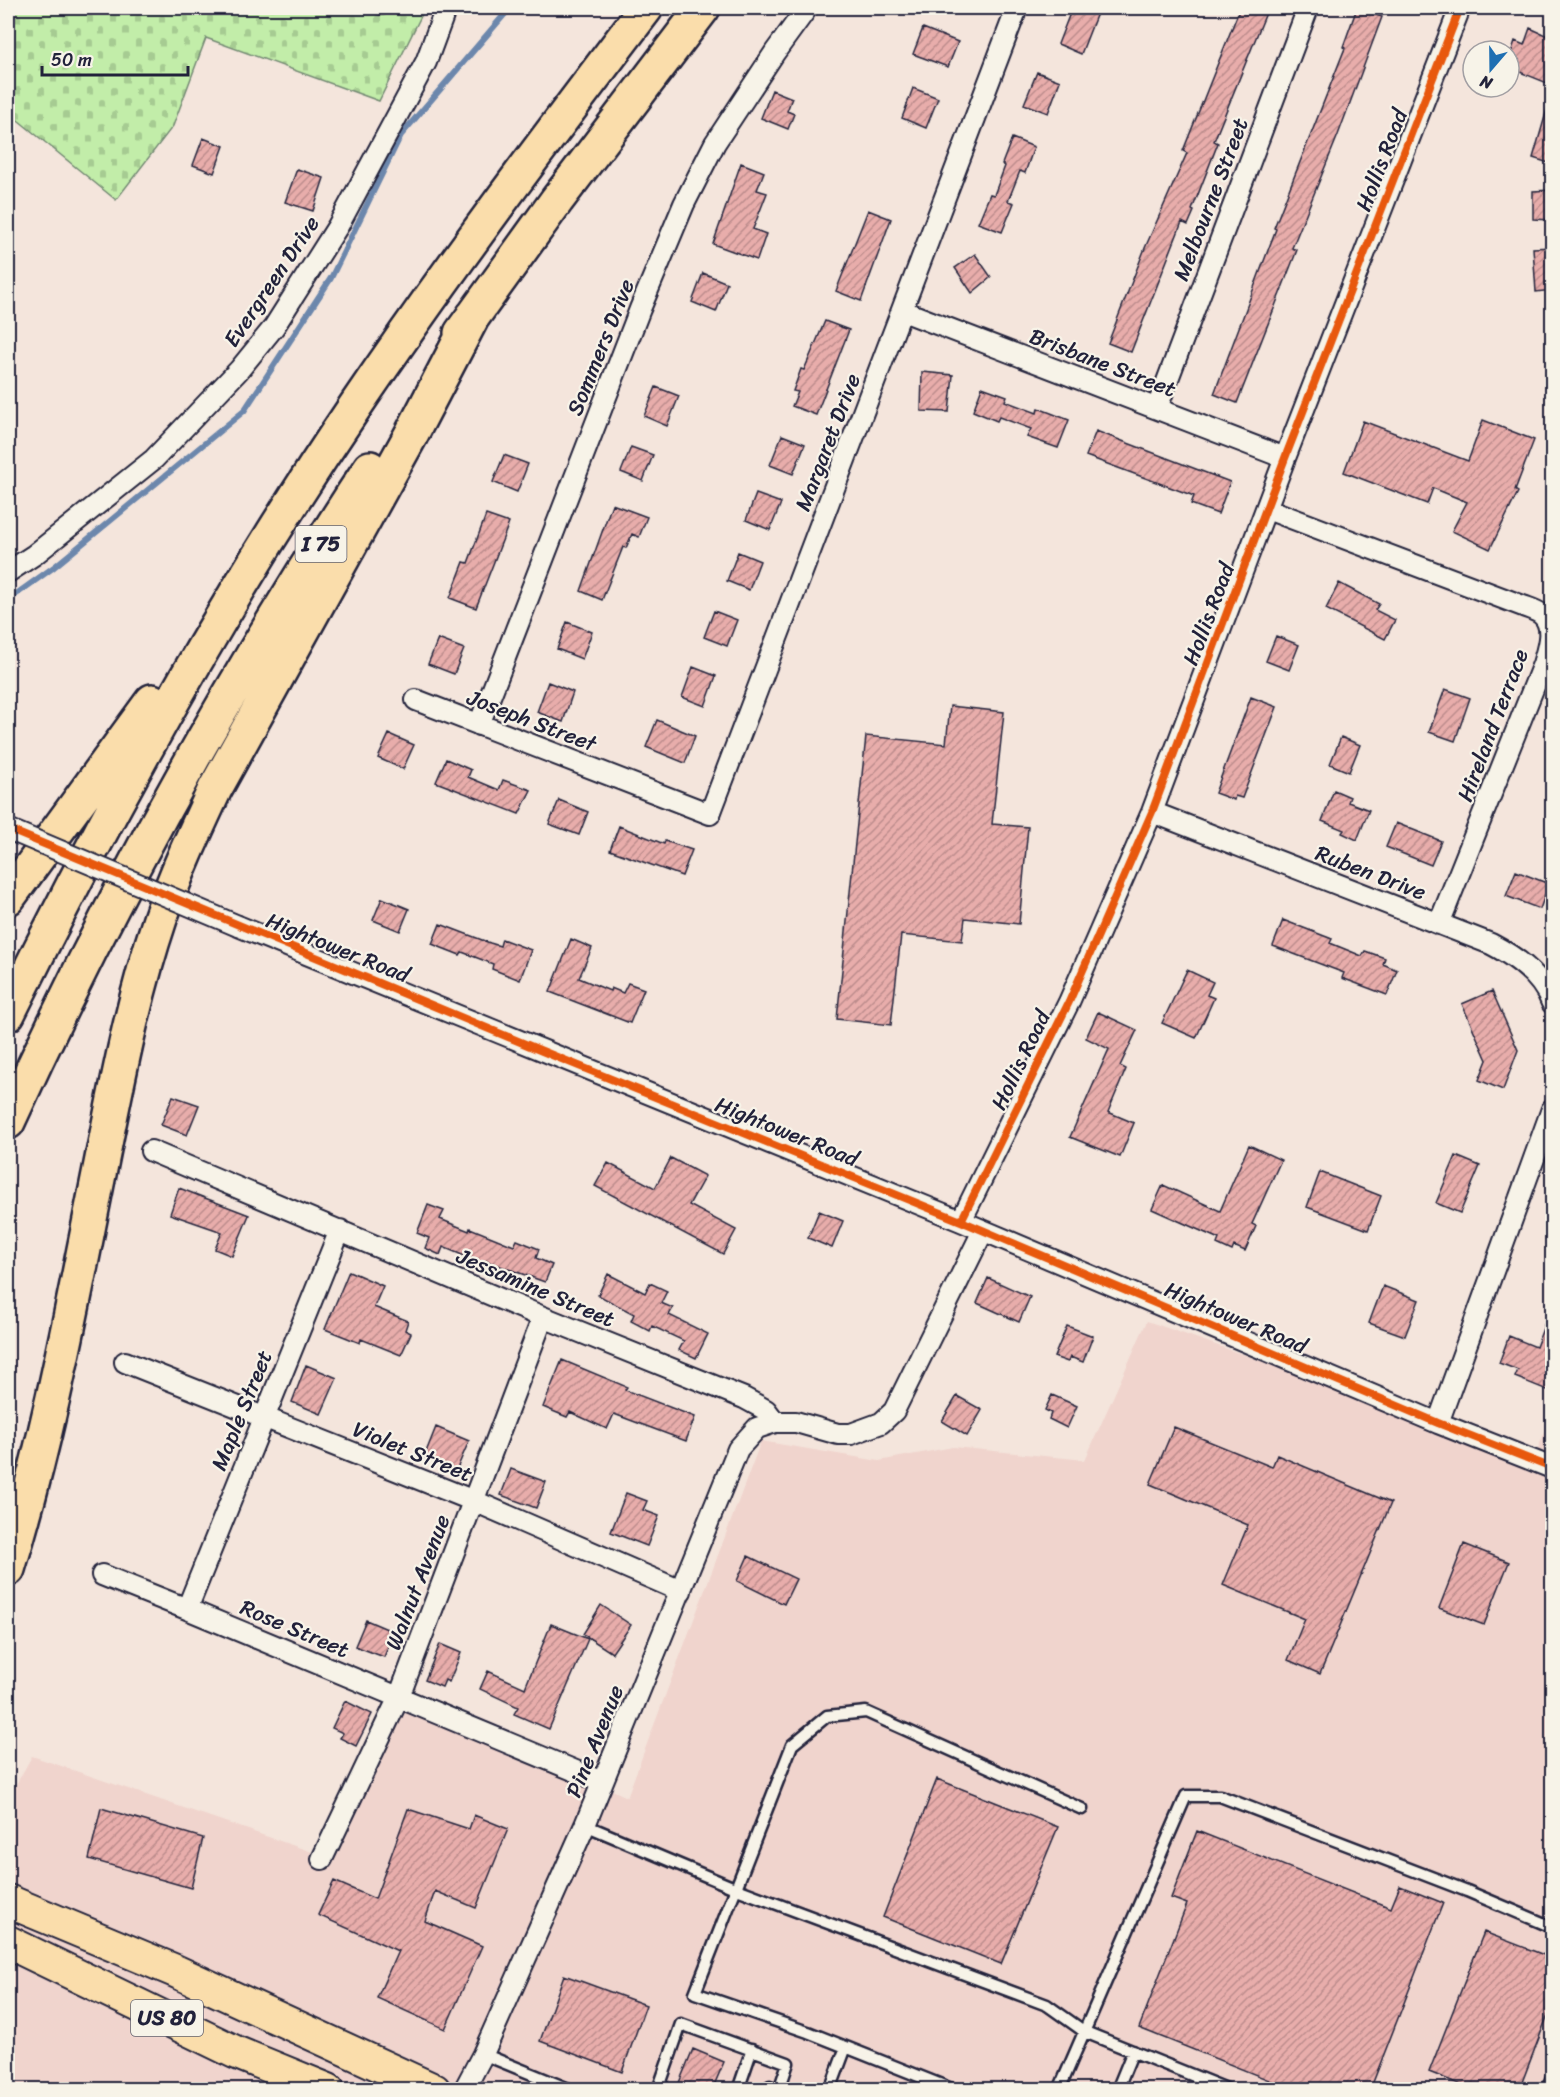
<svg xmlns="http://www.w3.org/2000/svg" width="1560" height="2097" font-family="Sriracha,sans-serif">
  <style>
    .built { fill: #f0d4cd }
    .cemetery { fill: url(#cemetery-stones); stroke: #728872; stroke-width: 1.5 }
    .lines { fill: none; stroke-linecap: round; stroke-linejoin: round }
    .stream { stroke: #6c87ac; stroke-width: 6 }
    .building { fill: url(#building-hatch); stroke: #22223b; stroke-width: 1.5 }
    .lane-casing { stroke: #22223b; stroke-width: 15 }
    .street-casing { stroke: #22223b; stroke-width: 24 }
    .primary-casing { stroke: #22223b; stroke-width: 36 }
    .highway-casing { stroke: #22223b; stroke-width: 38 }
    .lane { stroke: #f7f3e8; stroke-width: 10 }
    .street { stroke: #f7f3e8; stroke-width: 20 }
    .primary { stroke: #faddab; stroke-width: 32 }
    .highway { stroke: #faddab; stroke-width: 33 }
    .street-bridge-casing { stroke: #22223b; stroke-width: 24; stroke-linecap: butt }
    .street-bridge { stroke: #f7f3e8; stroke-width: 20 }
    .cycleway-casing { stroke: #f7f3e8; stroke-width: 11 }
    .cycleway { stroke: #e8590c; stroke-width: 8 }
    .labels { text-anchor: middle; stroke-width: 4.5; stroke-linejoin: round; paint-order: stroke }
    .shield { fill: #f7f3e8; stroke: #62616f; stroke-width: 1.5 }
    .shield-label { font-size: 21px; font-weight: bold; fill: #22223b }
    .street-label { font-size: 22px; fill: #22223b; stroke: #f7f3e8 }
  </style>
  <defs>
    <pattern id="cemetery-stones" width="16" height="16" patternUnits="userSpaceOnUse" patternTransform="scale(1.5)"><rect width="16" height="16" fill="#c2eda9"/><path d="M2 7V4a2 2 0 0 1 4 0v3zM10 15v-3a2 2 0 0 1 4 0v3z" fill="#a6cb92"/></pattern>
    <pattern id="building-hatch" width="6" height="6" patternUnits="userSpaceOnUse" patternTransform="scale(1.5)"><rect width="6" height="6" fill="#e8adab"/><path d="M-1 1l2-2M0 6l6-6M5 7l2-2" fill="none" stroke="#bc8c8c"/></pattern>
  </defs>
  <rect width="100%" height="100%" fill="#f4e5dc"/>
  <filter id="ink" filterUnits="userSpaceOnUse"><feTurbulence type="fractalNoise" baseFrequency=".0167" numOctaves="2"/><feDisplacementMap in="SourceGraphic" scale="12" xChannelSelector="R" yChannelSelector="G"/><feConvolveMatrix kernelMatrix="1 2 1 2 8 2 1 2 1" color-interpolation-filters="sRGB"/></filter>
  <g filter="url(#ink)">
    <path class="built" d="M1147 1321 1535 1456 1552 1413V2089L8 2090V1799L32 1756 324 1856 391 1685 627 1797 761 1441 879 1461 953 1447 1085 1460Z"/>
    <path class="cemetery" d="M8 8H425L379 101 206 38 173 126 116 200 8 112Z"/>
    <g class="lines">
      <path class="stream" d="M8 600 54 567 244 411 331 278 401 135 510 8"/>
    </g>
    <path class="building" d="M1072 8H1099L1081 54 1058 44Z
      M1240 8H1268L1214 141 1218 143 1192 210 1194 211 1188 225 1182 222 1131 352 1108 343 1145 248 1187 153 1183 151Z
      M1357 8 1382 17 1338 135 1292 248 1297 250 1237 403 1214 394 1276 229 1274 228 1345 48 1343 47Z
      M923 28 958 42 948 67 913 54Z
      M1530 28 1552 38V85L1515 70 1519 60 1510 56 1515 41 1524 45Z
      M1037 72 1060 81 1048 113 1024 104Z
      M913 88 938 98 926 128 902 118Z
      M772 90 792 98 787 111 794 114 788 129 761 118Z
      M1548 106 1552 107V164L1533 158Z
      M203 138 224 146 214 173 193 165Z
      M1012 138 1034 147 1025 173 1020 171 1008 201 1014 203 1002 232 978 223 990 194 994 195 1005 166 1002 164Z
      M741 163 764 172 757 190 767 193 753 229 766 234 757 260 713 244Z
      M297 169 324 178 313 211 285 202Z
      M1552 190V220L1533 219V191Z
      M868 210 891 219 861 301 836 291Z
      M1552 247V290L1536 292 1533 248Z
      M975 254 991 277 972 293 955 268Z
      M703 273 727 283 716 312 692 302Z
      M825 321 849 330 816 415 792 406 798 392 793 391 801 369 804 370Z
      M922 372 953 375 949 412 921 411Z
      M656 387 679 396 667 426 644 416Z
      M982 387 1007 396 1005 401 1037 413 1038 408 1069 420 1058 448 1027 437 1031 429 999 417 997 421 973 411Z
      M1483 420 1534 440 1515 490 1518 492 1490 549 1452 531 1467 502 1433 488 1427 504 1344 472 1363 421 1468 461Z
      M1096 431 1230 482 1218 514 1191 504 1194 496 1086 456Z
      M782 435 805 444 793 474 770 465Z
      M631 447 653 455 643 481 621 472Z
      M504 455 528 464 517 492 493 482Z
      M756 494 781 503 770 530 746 520Z
      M612 504 647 517 639 537 632 534 626 548 623 547 602 600 581 591Z
      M486 515 509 523 476 608 450 598 464 562 468 563Z
      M738 552 760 561 749 590 727 581Z
      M1339 583 1379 604 1375 610 1395 620 1385 639 1326 609Z
      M714 611 737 620 727 646 704 637Z
      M567 622 592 632 582 659 557 649Z
      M1276 636 1299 645 1289 670 1266 661Z
      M438 639 464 649 454 674 428 664Z
      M693 667 716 676 705 706 682 697Z
      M548 682 573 692 563 722 537 712Z
      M1445 689 1470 698 1455 741 1429 732Z
      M1251 697 1277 707 1242 798 1235 796 1234 800 1215 793Z
      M950 706 1004 712 992 824 1028 827 1019 924 965 918 962 941 901 935 891 1025 837 1019 866 736 946 744Z
      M657 720 695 736 685 763 646 747Z
      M389 734 414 745 403 769 378 758Z
      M1341 737 1360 745 1349 772 1330 764Z
      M446 759 471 770 468 777 499 790 503 780 531 790 519 814 436 782Z
      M1334 790 1350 797 1348 802 1369 810 1357 840 1342 833 1344 830 1322 821Z
      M559 800 588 812 579 835 549 824Z
      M1396 823 1441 841 1431 865 1386 847Z
      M619 826 664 844 665 841 692 850 682 876 610 850Z
      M1516 871 1549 884 1540 909 1506 896Z
      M382 898 409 909 400 931 373 920Z
      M1283 920 1332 939 1330 943 1362 956 1365 951 1385 958 1383 964 1397 970 1387 995 1342 978 1344 973 1273 946Z
      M440 924 490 943 500 946 502 939 531 950 520 980 492 969 493 964 462 952 460 955 432 944Z
      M571 939 592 948 579 978 610 991 611 988 623 993 628 983 644 989 630 1023 550 992Z
      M1187 970 1213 982 1207 995 1214 998 1196 1038 1162 1023Z
      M1492 991 1518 1050 1503 1090 1479 1080 1487 1060 1462 1004Z
      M1098 1012 1137 1030 1120 1066 1126 1069 1108 1112 1134 1123 1120 1157 1070 1137 1109 1049 1086 1038Z
      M173 1096 199 1105 187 1135 161 1125Z
      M1249 1145 1281 1160 1252 1224 1256 1226 1245 1251 1234 1246 1232 1251 1217 1244 1219 1239 1152 1209 1163 1185 1220 1211Z
      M1456 1156 1480 1166 1460 1213 1436 1203Z
      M671 1158 705 1176 689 1205 736 1230 723 1254 595 1186 608 1163 655 1188Z
      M1320 1172 1381 1196 1368 1230 1307 1207Z
      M179 1188 249 1215 232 1256 215 1249 222 1232 170 1214Z
      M428 1205 444 1211 440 1219 469 1231 470 1228 514 1246 517 1240 539 1249 536 1258 552 1265 545 1282 486 1261 484 1264 443 1247 440 1255 425 1248 429 1238 417 1233Z
      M819 1211 843 1221 832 1248 808 1238Z
      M349 1271 383 1286 374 1307 408 1321 405 1330 411 1333 401 1355 361 1339 360 1343 325 1329Z
      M608 1274 645 1293 650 1283 667 1291 661 1303 673 1308 669 1315 708 1334 696 1358 679 1350 684 1341 652 1326 650 1331 631 1321 634 1314 598 1295Z
      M988 1278 1030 1297 1019 1322 977 1303Z
      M1383 1286 1419 1300 1405 1336 1369 1323Z
      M1551 1307H1552V1392L1515 1377 1518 1370 1499 1363 1509 1336 1536 1347Z
      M1067 1326 1093 1336 1083 1362 1070 1357 1068 1362 1054 1357Z
      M562 1360 627 1387 625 1390 695 1417 686 1441 614 1414 607 1429 570 1412 567 1417 543 1407Z
      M306 1365 337 1378 321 1414 292 1402Z
      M1052 1395 1077 1406 1067 1428 1049 1419 1051 1413 1045 1410Z
      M957 1396 982 1410 967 1436 942 1421Z
      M436 1427 469 1441 456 1471 424 1457Z
      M1174 1427 1272 1467 1277 1455 1391 1503 1320 1674 1288 1660 1305 1619 1223 1585 1248 1525 1150 1484Z
      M511 1469 546 1482 536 1508 501 1495Z
      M626 1493 647 1501 643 1510 659 1516 647 1546 611 1532Z
      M1464 1544 1509 1562 1484 1625 1439 1608Z
      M748 1556 796 1579 784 1604 737 1581Z
      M601 1605 631 1625 612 1653 583 1634Z
      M366 1620 394 1632 384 1657 355 1646Z
      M551 1624 588 1639 549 1729 514 1714 518 1707 480 1689 488 1671 525 1688Z
      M440 1644 461 1653 449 1682 445 1680 442 1687 425 1680Z
      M345 1701 372 1714 356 1746 340 1738 343 1733 332 1728Z
      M937 1779 1058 1827 1001 1964 883 1917Z
      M101 1808 203 1838 191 1888 89 1859Z
      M408 1809 469 1829 474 1815 508 1829 476 1908 435 1891 425 1921 482 1946 445 2029 377 1998 398 1951 318 1915 334 1881 375 1899Z
      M1197 1831 1391 1908 1400 1886 1443 1903 1370 2090H1294L1139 2028 1187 1904 1171 1898Z
      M1484 1932 1552 1958V2004L1519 2090H1474L1429 2072Z
      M564 1975 646 2005 622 2072 540 2041Z
      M693 2049 724 2062 712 2090H676Z"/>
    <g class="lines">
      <defs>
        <path id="lane" d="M380 8H383
          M585 1825 737 1889 1047 2005 1085 2032 1229 2090
          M483 2054 571 2090
          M658 2090 681 2024 788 2063 779 2090 770 2086
          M738 2090 752 2049
          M830 2090 846 2047
          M954 2090 808 2032 695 1993 792 1745 827 1716 866 1712 1082 1809
          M1059 2090 1186 1796H1220L1467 1891 1552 1927
          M1117 2090 1133 2051
          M1547 2090 1552 2077"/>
        <path id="street" d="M903 311 1285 458
          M1157 408 1308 8
          M1267 509 1523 606C1528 608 1536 610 1541 614 1556 626 1547 649 1543 664L1439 924
          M8 572 34 555 154 459 239 370 274 327 338 226 426 62 446 8
          M416 700 710 814 1017 8
          M479 725 640 309 684 204 715 143 775 52 807 8
          M1152 812 1491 944C1516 957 1542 976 1552 1003
          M238 926 961 1221 1438 1423 1552 1468
          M151 1151 543 1317 744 1398 766 1410 775 1422H796L838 1434H851L881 1423 894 1411 983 1231
          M961 1221 1069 1002 1152 812 1285 458 1460 8
          M125 1362 474 1501 681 1591
          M1438 1423 1552 1109
          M102 1575 187 1609 602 1782
          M187 1609 340 1230
          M322 1859 399 1697 543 1317
          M464 2090 483 2054 585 1825 738 1449 757 1428 775 1422"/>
        <path id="primary" d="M8 1901 173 1970 434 2090
          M8 1942 235 2052 328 2090"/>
        <path id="highway" d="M461 333 557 200 703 8
          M8 898 152 701
          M8 1014C111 804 225 598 356 405 448 269 547 138 646 8
          M8 1122C111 895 233 676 370 468
          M8 1569C47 1443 71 1314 97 1184 115 1095 131 1005 160 919 175 875 195 832 215 789L411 435 473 316"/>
      </defs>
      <use href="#lane" class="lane-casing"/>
      <use href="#street" class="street-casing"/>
      <use href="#primary" class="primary-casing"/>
      <use href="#highway" class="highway-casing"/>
      <use href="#lane" class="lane"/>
      <use href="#street" class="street"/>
      <use href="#primary" class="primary"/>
      <use href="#highway" class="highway"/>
      <defs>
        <path id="street-bridge" d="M8 829 238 926"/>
      </defs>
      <use href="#street-bridge" class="street-bridge-casing"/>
      <use href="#street-bridge" class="street-bridge"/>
      <defs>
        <path id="cycleway" d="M8 829 542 1051 961 1221 1438 1423 1552 1468
          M961 1221 1069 1002 1152 812 1285 458 1460 8"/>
      </defs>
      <use href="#cycleway" class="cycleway-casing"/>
      <use href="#cycleway" class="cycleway"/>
    </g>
  </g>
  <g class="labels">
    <g class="shield">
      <rect x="295.5" y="526" width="51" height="36" rx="4.5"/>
      <rect x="131" y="2000" width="72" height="36" rx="4.5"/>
    </g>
    <g class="shield-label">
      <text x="321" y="551">I 75</text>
      <text x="167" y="2025">US 80</text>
    </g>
    <g class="street-label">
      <text transform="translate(1381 160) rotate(-69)" y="8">Hollis Road</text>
      <text transform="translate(1210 199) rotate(-69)" y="8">Melbourne Street</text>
      <text transform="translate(271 281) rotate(-56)" y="8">Evergreen Drive</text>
      <text transform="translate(600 347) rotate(-68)" y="8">Sommers Drive</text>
      <text transform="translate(1103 362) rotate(21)" y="8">Brisbane Street</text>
      <text transform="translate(827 442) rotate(-69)" y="8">Margaret Drive</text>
      <text transform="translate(1208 614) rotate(-69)" y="8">Hollis Road</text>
      <text transform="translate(532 720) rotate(21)" y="8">Joseph Street</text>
      <text transform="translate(1492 725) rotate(-69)" y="8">Hireland Terrace</text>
      <text transform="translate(1371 872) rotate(21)" y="8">Ruben Drive</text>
      <text transform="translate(338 947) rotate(22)" y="8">Hightower Road</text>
      <text transform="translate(1020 1060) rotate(-64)" y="8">Hollis Road</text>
      <text transform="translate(787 1131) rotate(22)" y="8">Hightower Road</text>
      <text transform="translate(536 1287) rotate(23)" y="8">Jessamine Street</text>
      <text transform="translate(1236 1317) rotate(23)" y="8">Hightower Road</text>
      <text transform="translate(241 1410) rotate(-68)" y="8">Maple Street</text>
      <text transform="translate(413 1451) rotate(22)" y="8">Violet Street</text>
      <text transform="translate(417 1582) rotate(-69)" y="8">Walnut Avenue</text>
      <text transform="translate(295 1628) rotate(23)" y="8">Rose Street</text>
      <text transform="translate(594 1741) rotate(-68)" y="8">Pine Avenue</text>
    </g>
  </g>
  <rect width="1560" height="2097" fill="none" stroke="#f7f3e8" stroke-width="30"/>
  <rect x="15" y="15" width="1530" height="2067" fill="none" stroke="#22223b" stroke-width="2" filter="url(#ink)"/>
  <g transform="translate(1491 69) rotate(200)"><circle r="28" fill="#f7f3e8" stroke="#a29fa3" stroke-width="1.5"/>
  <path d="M0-4.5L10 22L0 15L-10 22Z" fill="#1f6fb2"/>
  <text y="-9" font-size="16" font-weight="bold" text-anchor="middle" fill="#22223b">N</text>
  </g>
  <path d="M42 66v9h146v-9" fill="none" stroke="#22223b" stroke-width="3"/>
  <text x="51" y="66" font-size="18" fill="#22223b" stroke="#f7f3e8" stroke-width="4.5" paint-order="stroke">50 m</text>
</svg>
